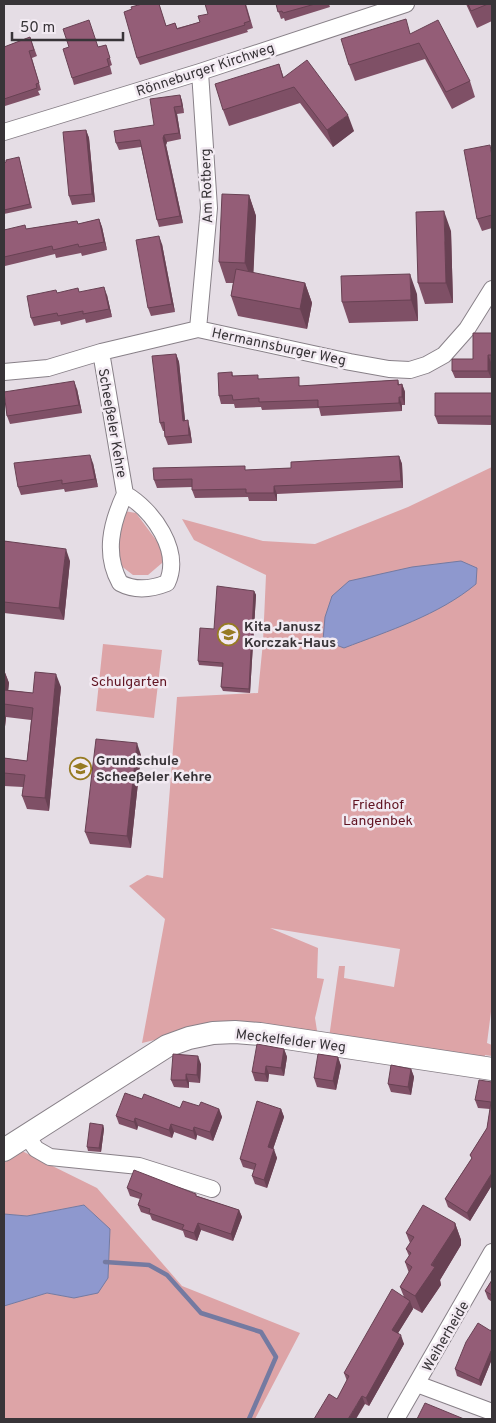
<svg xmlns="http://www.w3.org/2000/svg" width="496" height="1423" font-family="Overpass,sans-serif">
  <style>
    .green { fill: #dda4a7 }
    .water { fill: #8e98ce; stroke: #747aa1 }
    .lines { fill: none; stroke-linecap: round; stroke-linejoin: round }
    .stream { stroke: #747aa1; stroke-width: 4.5 }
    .minor-casing { stroke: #888088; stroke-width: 18 }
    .secondary-casing { stroke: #888088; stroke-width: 24 }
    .minor { stroke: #fff; stroke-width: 16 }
    .secondary { stroke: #fff; stroke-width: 22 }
    .wall { fill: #7f5066 }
    .shaded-wall { fill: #684153 }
    .building { fill: #945d77; stroke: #684153 }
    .labels { text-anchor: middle; stroke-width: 5; stroke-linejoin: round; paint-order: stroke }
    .street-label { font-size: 14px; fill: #383438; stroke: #f2eaf2 }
    .poi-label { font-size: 14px; font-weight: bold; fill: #383438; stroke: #f2eaf2; text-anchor: start }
    .park-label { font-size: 14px; fill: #601321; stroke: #f2eaf2 }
  </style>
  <rect width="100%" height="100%" fill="#e5dde5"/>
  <path class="green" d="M492 467V1004L487 1043 492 1045V1056L485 1055 484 1061 329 1038 339 966H345L344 978 394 987 400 949 270 928 318 948 317 978 324 979 315 1018 318 1037 180 1034 142 1043 165 919 129 886 147 875 163 878 177 697 258 693 263 642 266 575 194 540 182 519 263 541 315 544 408 507Z
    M124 511 136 513 162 548V563L148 575H133L120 565 118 549Z
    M103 644 162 650 154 718 96 711Z
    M22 1151 97 1188 182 1286 300 1333 255 1419H4V1306L47 1293 74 1298 108 1278 110 1230 84 1205 27 1216 4 1214V1163Z"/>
  <path class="water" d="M461 561 477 568 476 584C439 615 388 631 344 648L323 640 325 617 332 596 349 581 412 567Z
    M84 1205 110 1229 108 1278 98 1293 74 1298 47 1293 4 1306V1214L27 1216Z"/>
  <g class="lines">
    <path class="stream" d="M105 1262 149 1265 167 1275 201 1313 261 1332 276 1357 249 1419"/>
    <defs>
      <path id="minor" d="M4 132 200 72 406 4
        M198 329 209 208 200 72
        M101 352 125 494C111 524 104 554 120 583 135 591 152 589 167 583 182 551 153 510 125 494
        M4 372 48 368 101 352 198 329 350 362 389 369 410 370 426 365 444 355 467 329 492 289
        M26 1135 36 1149 50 1157 139 1166 212 1189
        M417 1384 492 1412
        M396 1419 492 1252"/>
      <path id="secondary" d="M4 1150 167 1046 189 1038 213 1033 235 1032 260 1034 492 1069"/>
    </defs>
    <use href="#minor" class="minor-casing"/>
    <use href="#secondary" class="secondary-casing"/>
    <use href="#minor" class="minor"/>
    <use href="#secondary" class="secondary"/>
  </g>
  <path class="wall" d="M159 4 166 26 175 23 177 28 200 22 208 14 246 4 253 28 247 30 248 32 140 65 137 58Z
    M276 4H329L330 7 285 21 284 18 281 19Z
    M466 4H492V21L477 28Z
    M411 34 470 81 475 97 452 109 425 59 355 81 349 65Z
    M30 37 37 56 32 58 41 90 38 91 40 95 5 106 4 101V47Z
    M106 45 112 65 110 66 112 74 74 85 72 78 98 47Z
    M279 64 284 78 354 131 333 147 300 103 229 126 223 110Z
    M180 95 182 101 184 113 177 114 181 139 167 142 166 145 183 223 159 227 157 220 141 147 119 150 116 143 154 125Z
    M86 130 89 138 95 202 72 205 69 196Z
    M492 151V228L482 231 477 219Z
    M19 157 32 208 4 214V163Z
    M249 195 256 216 253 273 305 283 312 303 307 329 238 316 231 296 233 283H226L219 262Z
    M99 219 102 227 107 250 82 256 81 253 56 258 55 254 5 266 4 263V230L26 229 77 221 78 224Z
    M451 231 453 303 425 304 418 283Z
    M162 244 175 312 151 316 148 308Z
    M79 292 107 295 112 317 86 323 85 319 61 325 60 321 34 326 31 318 57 293Z
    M417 294 418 321 349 323 342 302Z
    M492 333V362H491V378H455L452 371 473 359Z
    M176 354 179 362 185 421 190 429 192 443 168 445 165 437 164 431H163L160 423Z
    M232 372 233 376 260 379 302 386 398 380 399 384H402L405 392V405H402V411L321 416 319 408 262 410 261 407 235 408 234 404H221L219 396Z
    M77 389 82 413 10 424 7 416Z
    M492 393V425L438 424 435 416Z
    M399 456 402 464 403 488 277 494V501H249L248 497 195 498 192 490V487L157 488 154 480 247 470 291 468Z
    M93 463 98 487 65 492 64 489 21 495 18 487Z
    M4 541 70 561 64 620 4 613Z
    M254 591 256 595 250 693 223 691 221 687 223 667 199 665 198 661 214 629Z
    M4 670 9 683 8 690 33 693 61 687 49 811 27 809 22 796 23 787 4 786V758L27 761 31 720 6 717 4 736Z
    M141 755 131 848 90 844 85 832Z
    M284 1049 287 1057 284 1076 269 1074 268 1082 255 1081 252 1072Z
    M338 1057 341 1066 336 1090 317 1087 314 1078Z
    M201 1064 200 1083 189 1082V1088L174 1087 171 1080Z
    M411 1069 414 1077 411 1095 391 1092 388 1084Z
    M492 1082V1185L470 1221 448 1207 445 1199 472 1158 470 1155 487 1128 490 1109 478 1108 475 1100Z
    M142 1099 180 1108 199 1106 219 1109 222 1117 213 1141 197 1135 196 1140 174 1132 172 1138 138 1126 137 1130 119 1124 116 1116Z
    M281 1109 284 1117 273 1149 277 1158 267 1188 255 1184 252 1176 254 1170 243 1167 240 1159Z
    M103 1125 104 1129 101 1152 88 1151 87 1147Z
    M127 1188 197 1196 239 1210 242 1217 233 1241 201 1230 197 1241 185 1237 183 1231 152 1220 150 1215 141 1212 138 1205 140 1199 130 1196Z
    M455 1223 461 1240V1245L440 1280 441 1285 422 1313 413 1308V1309L398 1333 404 1344 369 1406 365 1404 337 1399 347 1381 344 1373 404 1297 400 1287 409 1273 405 1262 409 1256 406 1249 410 1243 406 1233Z
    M492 1280V1302L488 1299 485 1291Z
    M492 1328V1359L481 1386 457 1376 455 1369Z"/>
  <path class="shaded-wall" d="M180 95 182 101 184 113 182 106Z
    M174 107 177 114 181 139 179 133Z
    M348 115 354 131 333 147 327 130Z
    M86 130 89 138 95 202 92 194Z
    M164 135 167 142 166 145 183 223 180 216 163 138Z
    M249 195 256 216 253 284 245 263Z
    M444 211 451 231 453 303 446 283Z
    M99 219 102 227 107 250 104 242Z
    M159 236 162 244 175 312 172 304Z
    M410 274 417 294 418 321 411 300Z
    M305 283 312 303 307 329 300 309Z
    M104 287 107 295 112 317 109 309Z
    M176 354 179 362 186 429 183 421Z
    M488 355 491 362V378L488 371Z
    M74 381 77 389 82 413 79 405Z
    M402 384 405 392V405L402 397Z
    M399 397 402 405V411L399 403Z
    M188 420 190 429 192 443 189 435Z
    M90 455 93 463 98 487 95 479Z
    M399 456 402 464 403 488 401 481Z
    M274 486 277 494V501L274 493Z
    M66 549 70 561 64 620 59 608Z
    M254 591 256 595 250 693 249 689Z
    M4 670 9 683 7 703 4 694Z
    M56 674 61 687 49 811 45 798Z
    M4 712 6 717 4 736Z
    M137 743 141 755 131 848 127 836Z
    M284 1049 287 1057 284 1076 281 1068Z
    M198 1056 201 1064 200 1083 197 1075Z
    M338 1057 341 1066 336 1090 333 1081Z
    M266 1066 269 1074 268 1082 265 1074Z
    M411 1069 414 1077 411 1095 408 1087Z
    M186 1074 189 1082V1088L186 1080Z
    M219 1109 222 1117 213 1141 210 1132Z
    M281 1109 284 1117 271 1155 268 1147Z
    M135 1118 138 1126 137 1130 134 1122Z
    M171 1124 174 1132 172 1138 169 1130Z
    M103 1125 104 1129 101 1152 99 1148Z
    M194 1127 197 1135 196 1140 193 1131Z
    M274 1149 277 1158 267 1188 264 1180Z
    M492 1173V1185L470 1221 467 1213Z
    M239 1210 242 1217 233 1241 231 1234Z
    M198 1223 201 1230 197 1241 194 1233Z
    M455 1223 461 1240V1245L440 1280 441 1285 422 1313 415 1296Z
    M410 1301 413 1309 395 1338 392 1330Z
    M401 1335 404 1344 369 1406 366 1398Z
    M491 1351 492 1355V1359L481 1386 479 1380Z
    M362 1396 365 1404 356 1419H348Z"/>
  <path class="building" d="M142 4H159L166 26 175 23 177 29 200 22 198 16 208 14 205 4H245L250 21 244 23 245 25 137 58 124 12 132 9 131 7Z
    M276 4H315L283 13 282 11 278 12Z
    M468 4H488L471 11Z
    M406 19 410 34 438 20 470 81 446 92 419 43 349 65 341 39Z
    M89 20 98 47 106 45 110 58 107 59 109 66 72 78 63 49 69 47 63 29Z
    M30 37 34 50 29 51 39 83 36 84 37 88 4 99V47Z
    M307 60 348 115 327 130 294 87 223 110 215 84 279 64 283 78Z
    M180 95 182 106 174 107 179 133 164 135 163 138 180 216 157 220 140 140 116 143 114 131 154 125 150 99Z
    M86 130 92 194 69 196 63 132Z
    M490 145 492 156V215L477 219 464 150Z
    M19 157 30 204 4 210V163L6 162V160Z
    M222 194 249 195 245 263 219 262Z
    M444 211 446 283H418L416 212Z
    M99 219 104 242 79 247 78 244 53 250 52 246 4 257V230L25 225 26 229 77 221 78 224Z
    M159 236 172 304 148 308 136 240Z
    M236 269 305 283 300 309 231 296Z
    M410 274 411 300 342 302 341 276Z
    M104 287 109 309 83 314V311L58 316 57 313 31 318 27 296 56 290 57 293 78 288 79 292Z
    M473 333H492V355H488V371H452V359H473Z
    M176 354 183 421 188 420 189 435 165 437 164 422 160 423 152 356Z
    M232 372V376L258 375V379L299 377V386L398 380V385L402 384V397H399V403L318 407V400L259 402V398L233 400 232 395 219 396 218 373Z
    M74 381 79 405 7 416 4 392Z
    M435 393H492V416H435Z
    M90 455 95 479 62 484V480L18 487 14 463Z
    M399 456 401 481 274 486V493H246V489L192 490V479L154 480 153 468 245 466V470L291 468V462Z
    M4 541 66 549 59 608 4 602Z
    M217 586 254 591 249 689 221 687 223 663 198 661 200 628 214 629Z
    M35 672 56 674 45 798 22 796 25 775 4 773V758L27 761 33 708 4 704V690L33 693Z
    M96 739 137 743 127 836 85 832Z
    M257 1044 284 1049 281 1068 266 1066 265 1074 252 1072Z
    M173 1054 198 1056 197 1075 186 1074V1080H171Z
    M318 1054 338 1057 333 1081 314 1078Z
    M391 1065 411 1069 408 1087 388 1084Z
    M479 1080 492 1082V1173L467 1213 445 1199 472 1158 470 1155 487 1128 491 1102 475 1100Z
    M125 1093 142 1099 144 1094 180 1108 183 1101 199 1106 201 1102 219 1109 210 1132 194 1127 193 1131 171 1124 169 1130 135 1118 134 1122 116 1116Z
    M257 1101 281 1109 268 1147 274 1149 264 1180 252 1176 256 1164 240 1159Z
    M90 1123 103 1125 99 1148 87 1147Z
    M134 1170 196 1194V1196L239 1210 231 1234 198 1223 194 1233 182 1229 184 1225 149 1213 150 1209 138 1205 142 1194 127 1188Z
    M423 1205 455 1223V1228L431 1265 435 1267 415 1296 400 1287 412 1267 405 1262 411 1253 406 1249 414 1237 406 1233Z
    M492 1280V1295L485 1291Z
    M392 1289 410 1301 392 1330 401 1335 366 1398 362 1396 348 1419H314L329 1394 337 1399 349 1376 344 1373Z
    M478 1323 491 1331 492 1328V1352L491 1351 479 1380 455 1369 466 1342Z
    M425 1403 464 1419H417Z"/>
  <defs>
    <symbol id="school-ring" viewBox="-11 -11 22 22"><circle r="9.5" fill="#f2eaf2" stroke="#977b23" stroke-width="1.5"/><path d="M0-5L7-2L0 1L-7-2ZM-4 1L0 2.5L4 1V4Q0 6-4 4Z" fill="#977b23"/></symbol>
  </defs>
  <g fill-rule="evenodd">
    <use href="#school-ring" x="216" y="622" width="25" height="25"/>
    <use href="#school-ring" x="68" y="756" width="25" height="25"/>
  </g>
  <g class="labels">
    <g class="street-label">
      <text transform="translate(205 69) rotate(-18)" y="5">Rönneburger Kirchweg</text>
      <text transform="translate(206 186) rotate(-92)" y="5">Am Rotberg</text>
      <text transform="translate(279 346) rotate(12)" y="5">Hermannsburger Weg</text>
      <text transform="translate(113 423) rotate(80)" y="5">Scheeßeler Kehre</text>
      <text transform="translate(291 1040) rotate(7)" y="5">Meckelfelder Weg</text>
      <text transform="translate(445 1336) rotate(-60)" y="5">Weiherheide</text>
    </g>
    <g class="poi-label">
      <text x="244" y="631">Kita Janusz<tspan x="244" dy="16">Korczak-Haus</tspan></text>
      <text x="96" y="765">Grundschule<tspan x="96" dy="16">Scheeßeler Kehre</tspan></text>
    </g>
    <g class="park-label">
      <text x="129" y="686">Schulgarten</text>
      <text x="378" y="809">Friedhof<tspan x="378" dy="16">Langenbek</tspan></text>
    </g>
  </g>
  <rect width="496" height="1423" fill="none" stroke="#383438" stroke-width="10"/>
  <path d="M12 32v8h111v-8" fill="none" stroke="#383438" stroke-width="2.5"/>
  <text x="20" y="32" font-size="15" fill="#383438" stroke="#f2eaf2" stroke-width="4" paint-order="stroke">50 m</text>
</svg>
